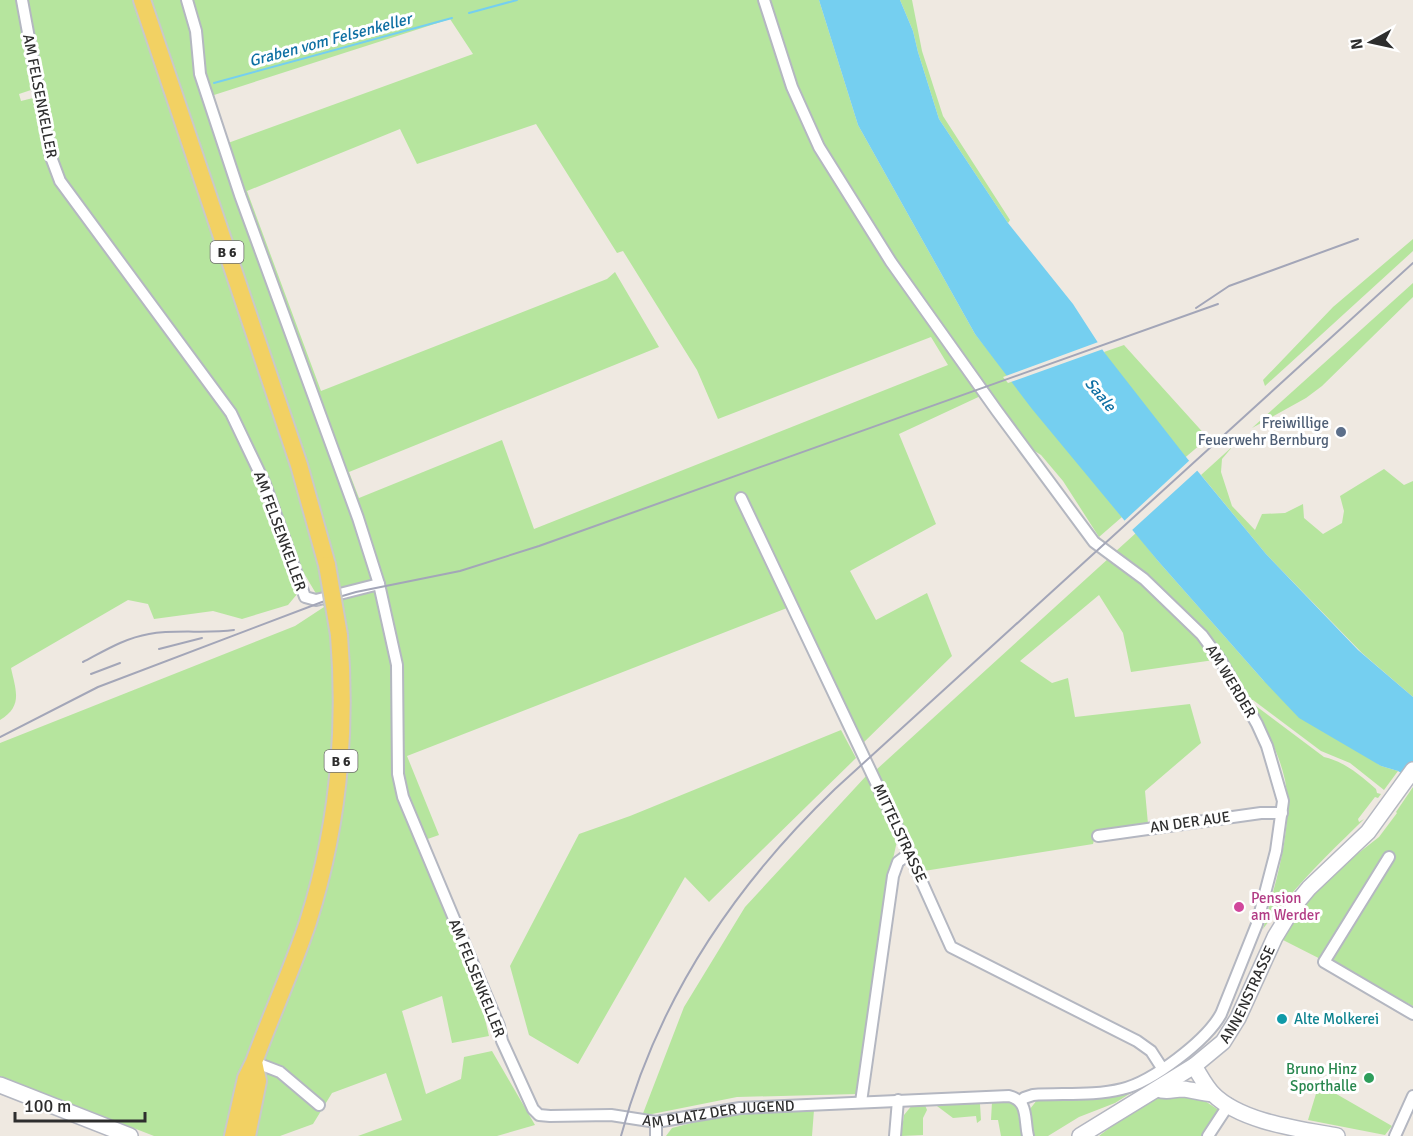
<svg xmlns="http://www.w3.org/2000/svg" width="1413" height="1136" font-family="Signika,sans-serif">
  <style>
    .green { fill: #b6e59e; fill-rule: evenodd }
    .water { fill: #75cff0 }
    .pier { fill: #efe9e1 }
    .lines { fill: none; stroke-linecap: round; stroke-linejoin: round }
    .stream { stroke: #75cff0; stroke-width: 2 }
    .street-casing { stroke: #b4b7c1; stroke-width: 14 }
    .secondary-casing { stroke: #b4b7c1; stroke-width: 18 }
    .primary-casing { stroke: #c9c9c9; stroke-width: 20 }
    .street { stroke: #fff; stroke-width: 10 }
    .secondary { stroke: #fff; stroke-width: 15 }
    .primary { stroke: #f2d163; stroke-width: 16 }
    .rail { stroke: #a3a6b8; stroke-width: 2 }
    .primary-bridge-casing { stroke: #c9c9c9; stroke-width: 20; stroke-linecap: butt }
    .primary-bridge { stroke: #f2d163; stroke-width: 16 }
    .service-dot { fill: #5c6f8a; stroke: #fff; stroke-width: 2 }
    .hotel-dot { fill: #d1479c; stroke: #fff; stroke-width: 2 }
    .culture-dot { fill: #0f9aa8; stroke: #fff; stroke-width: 2 }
    .leisure-dot { fill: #2e9e5b; stroke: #fff; stroke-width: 2 }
    .labels { text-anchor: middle; stroke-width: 6; stroke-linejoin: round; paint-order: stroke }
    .shield { fill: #fff; stroke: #6d6d6d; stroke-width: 1.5 }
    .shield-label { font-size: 14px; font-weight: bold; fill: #2e2e2e }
    .street-label { font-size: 15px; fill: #2e2e2e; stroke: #fff }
    .service-label { font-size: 15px; fill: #4e5e75; stroke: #fff; text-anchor: end }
    .hotel-label { font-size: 15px; fill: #b23c85; stroke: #fff; text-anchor: start }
    .culture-label { font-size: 15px; fill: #0d838f; stroke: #fff; text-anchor: start }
    .leisure-label { font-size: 15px; fill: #27864d; stroke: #fff; text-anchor: end }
    .water-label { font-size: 16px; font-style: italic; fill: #0d6fa3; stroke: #fff }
  </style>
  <rect width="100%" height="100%" fill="#efe9e1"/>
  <path class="green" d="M0 0H18L34 89 19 94 21 101 33 98 39 101 51 174 58 188 82 217 211 391 229 420 276 522 298 593 288 605 242 619 213 611 154 619 148 604 128 600 11 668C16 691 23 706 0 720Z
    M27 0H819L858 125 975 334 1122 517 1099 537 1063 481 1041 455 1030 448 987 393 899 434 936 524 850 571 876 620 927 593 952 656 861 745 747 499 740 502 787 608 407 756 439 835 416 843 476 981 489 1036 452 1043 442 996 402 1011 426 1094 461 1079 464 1057 492 1051 535 1125 497 1136H358L402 1120 386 1073 332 1093 313 1124 280 1136H154L0 1076V743L295 626 324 607 302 570 284 522 239 424 69 190 57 164ZM450 19 473 54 228 143 214 95ZM536 124 617 253 623 251 697 370 718 419 931 337 948 365 534 529 502 440 359 498 349 472 659 347 615 272 607 279 321 391 247 191 400 129 417 164Z
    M900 0H912L922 51 943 116 1010 220 1008 223 939 119 918 52 913 31Z
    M1413 239V251L1265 386 1263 380 1333 307Z
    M1413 283V297L1322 386 1306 398 1252 428Z
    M1124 345 1208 438 1167 473 1104 352Z
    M1233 446 1222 459 1221 472 1232 506 1255 530 1262 514 1285 513 1303 504 1304 518 1323 534 1342 523 1344 511 1340 496 1384 469 1404 485 1413 481V697L1362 653 1266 554 1201 475Z
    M1136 533 1158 561 1263 680 1381 766 1398 771 1384 790 1350 763 1321 751 1253 700H1249C1234 677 1219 651 1202 630 1176 600 1147 576 1115 552Z
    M1109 558 1144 584 1194 635 1214 660 1131 672 1123 633 1099 595 1020 661 1052 683 1068 678 1075 717 1190 704 1201 743 1145 791 1148 824 1096 832 1093 844 924 871 876 770Z
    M1251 705 1256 706 1324 757C1345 762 1360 775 1376 789L1377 793 1381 794 1378 798 1375 797 1358 819 1359 822 1364 819 1358 825C1323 859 1292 890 1263 929 1275 884 1294 827 1285 780 1279 753 1266 728 1251 705Z
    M841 730 856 758 709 902 685 877 578 1064 529 1035 510 966 579 834 630 816Z
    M867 775 897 841 887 886 857 1094 737 1097 642 1116 684 1007 745 907Z
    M1413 787V1006L1283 940 1302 906 1313 894 1338 869 1379 837 1397 813 1396 812Z
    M1319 1084 1392 1126 1385 1135 1308 1120Z
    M1134 1091 1115 1103 1079 1117 1048 1136H1033L1030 1109 1037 1100Z
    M1174 1093 1202 1099 1220 1111 1204 1136H1099L1142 1103Z
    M977 1101 980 1104 981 1120 977 1123 976 1116 953 1118 937 1106Z
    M992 1102 1012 1103 1017 1107 1022 1136H1001L998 1120H991Z
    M913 1104 925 1105 927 1110 923 1118V1135L901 1136 904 1115Z
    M814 1110 812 1136H666L672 1128 727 1114Z"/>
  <path class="water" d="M819 0H900L913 31 918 52 939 119 1008 223 1073 304 1104 352 1186 457 1266 554 1358 650 1413 697V781L1398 771 1381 766 1299 718 1263 680 1158 561 1032 409 975 334 858 125Z"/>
  <path class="pier" d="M1101 341 1106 348 1008 383 1003 377Z
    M1191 459 1199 469 1131 531 1123 522Z"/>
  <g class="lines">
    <path class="stream" d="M469 13 517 0
      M214 83 452 18"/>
    <defs>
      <g id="street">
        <path d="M22 0 51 157 60 181 231 413 265 484 305 597 316 600 379 584"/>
        <path id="s1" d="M187 0 196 31 200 74 240 195 358 518 379 584 397 665 398 774 403 797 499 1026 502 1041 533 1109 539 1115 550 1116 611 1115 656 1122 740 1108 1009 1096C1029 1101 1024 1119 1028 1136"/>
        <path d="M764 0 792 87 819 147 891 262 997 411 1094 542 1144 579 1202 635 1221 661 1257 724 1267 746 1283 801 1276 851 1257 924 1221 1014C1206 1041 1152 1082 1122 1089 1094 1096 1062 1093 1033 1095L1024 1098 1021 1102"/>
        <path d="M741 498 899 831 951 947 1137 1041 1151 1051 1162 1068"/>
        <path d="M1098 836 1261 813H1282"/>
        <path d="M1389 857 1324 962 1413 1014"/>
        <path d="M254 1062 280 1072 319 1105"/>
        <path d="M861 1102 893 876 898 862 910 853"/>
        <path d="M656 1122V1136"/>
        <path d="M895 1136 898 1100"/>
        <path d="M1208 1136 1229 1104"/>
        <path d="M1395 1136 1413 1096"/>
      </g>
      <g id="secondary">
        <path d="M1194 1066C1200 1075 1205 1086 1213 1094 1241 1122 1299 1129 1337 1136"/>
        <path d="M0 1085 130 1136"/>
        <path d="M1158 1089C1167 1093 1173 1089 1183 1089 1193 1090 1202 1093 1213 1094"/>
        <path id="s2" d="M1080 1136 1194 1066 1223 1042 1238 1018 1275 937 1294 906 1309 888 1368 832 1413 770"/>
      </g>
      <path id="primary" d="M142 0 299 465 327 565
        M233 1136 246 1078 254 1062C271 1015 292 970 308 922 338 828 347 733 339 635
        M247 1136 258 1081 254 1062"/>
    </defs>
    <use href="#street" class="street-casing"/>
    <use href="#secondary" class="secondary-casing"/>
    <use href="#primary" class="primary-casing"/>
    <use href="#street" class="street"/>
    <use href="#secondary" class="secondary"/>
    <use href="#primary" class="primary"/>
    <path class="rail" d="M1196 308 1229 286 1358 239
      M159 649 202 638
      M83 662C104 651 125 638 149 634 177 629 206 634 234 630
      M91 674 120 663
      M0 737 98 687 322 602 356 592 460 571 539 546 1218 304
      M621 1136C657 1001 735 885 835 789L1413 263"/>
    <defs>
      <path id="primary-bridge" d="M327 565 339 635"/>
    </defs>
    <use href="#primary-bridge" class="primary-bridge-casing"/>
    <use href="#primary-bridge" class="primary-bridge"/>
  </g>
  <circle class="service-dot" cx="1341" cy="432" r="6"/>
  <circle class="hotel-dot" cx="1239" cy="907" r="6"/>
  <circle class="culture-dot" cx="1282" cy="1019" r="6"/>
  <circle class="leisure-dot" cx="1369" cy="1078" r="6"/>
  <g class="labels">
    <g class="shield">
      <rect x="210.5" y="241" width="33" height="22" rx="4.5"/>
      <rect x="324.5" y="750" width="33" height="22" rx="4.5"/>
    </g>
    <g class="shield-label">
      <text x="227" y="257">B 6</text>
      <text x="341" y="766">B 6</text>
    </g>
    <g class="street-label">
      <text transform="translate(40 96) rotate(79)" y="5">AM FELSENKELLER</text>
      <text transform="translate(280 531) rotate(70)" y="5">AM FELSENKELLER</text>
      <text transform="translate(1231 681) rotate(59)" y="5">AM WERDER</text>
      <text transform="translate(1190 822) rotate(-8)" y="5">AN DER AUE</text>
      <text transform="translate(900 833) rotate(65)" y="5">MITTELSTRASSE</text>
      <text transform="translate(477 978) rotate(68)" y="5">AM FELSENKELLER</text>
      <text dy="5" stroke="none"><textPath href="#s2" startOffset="225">ANNENSTRASSE</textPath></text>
      <text dy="5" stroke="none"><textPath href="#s1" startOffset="1359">AM PLATZ DER JUGEND</textPath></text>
    </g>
    <g class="service-label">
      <text x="1329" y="428">Freiwillige<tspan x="1329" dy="17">Feuerwehr Bernburg</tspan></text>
    </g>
    <g class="hotel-label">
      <text x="1251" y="903">Pension<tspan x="1251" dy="17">am Werder</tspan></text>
    </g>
    <g class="culture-label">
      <text x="1294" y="1024">Alte Molkerei</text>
    </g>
    <g class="leisure-label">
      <text x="1357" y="1074">Bruno Hinz<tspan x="1357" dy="17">Sporthalle</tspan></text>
    </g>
    <g class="water-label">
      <text transform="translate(330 39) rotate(-15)" y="6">Graben vom Felsenkeller</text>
      <text transform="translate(1101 394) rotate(50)" y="6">Saale</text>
    </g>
  </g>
  <g transform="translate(1371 42) rotate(262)" stroke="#ffffff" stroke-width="4.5" paint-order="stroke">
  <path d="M0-4.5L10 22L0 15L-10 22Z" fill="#2e2e2e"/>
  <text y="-9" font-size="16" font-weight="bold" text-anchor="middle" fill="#2e2e2e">N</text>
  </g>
  <path d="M15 1112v9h130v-9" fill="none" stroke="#2e2e2e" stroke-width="3"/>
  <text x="24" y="1112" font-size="18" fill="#2e2e2e" stroke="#ffffff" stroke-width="4.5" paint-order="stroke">100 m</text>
</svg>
